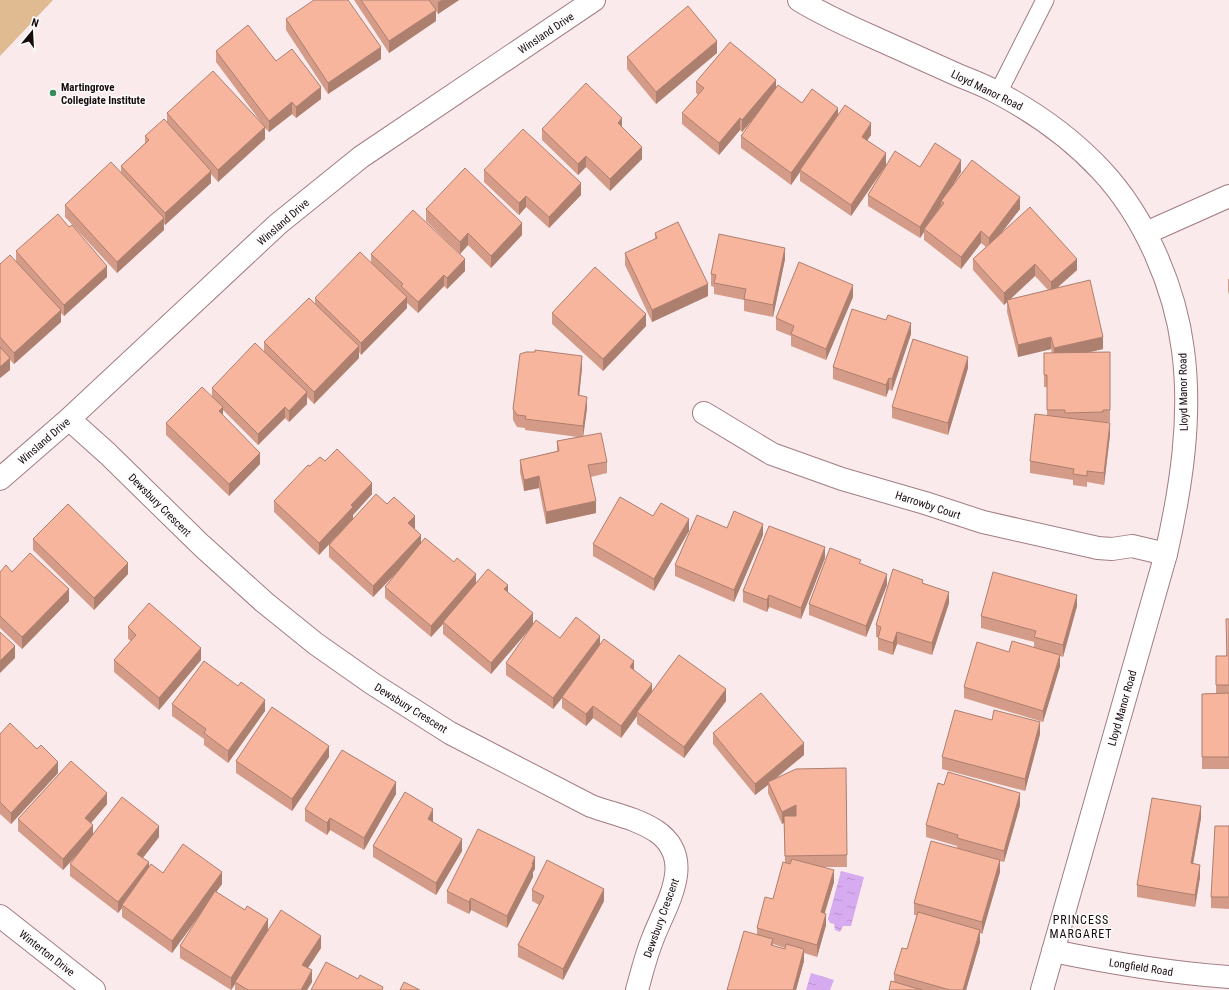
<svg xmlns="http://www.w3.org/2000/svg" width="1229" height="990" font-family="'Roboto Condensed',sans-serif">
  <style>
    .pitch { fill: #e0ba91 }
    .water { fill: url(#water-ripples) }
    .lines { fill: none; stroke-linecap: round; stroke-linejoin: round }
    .lane-casing { stroke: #a27d82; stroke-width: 19 }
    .street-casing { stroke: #a27d82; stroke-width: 24 }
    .secondary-casing { stroke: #a27d82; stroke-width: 24 }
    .lane { stroke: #fff; stroke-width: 17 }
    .street { stroke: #fff; stroke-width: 22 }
    .secondary { stroke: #fff; stroke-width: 22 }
    .wall { fill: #d49c88; fill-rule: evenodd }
    .shaded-wall { fill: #ad7f6f }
    .building { fill: #f7b59e; stroke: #ad7f6f }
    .poi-dot { fill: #388a5b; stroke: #fcfcfc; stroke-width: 1.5 }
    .labels { text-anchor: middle; stroke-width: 3; stroke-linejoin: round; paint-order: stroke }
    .street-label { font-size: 11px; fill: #180b0d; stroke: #fcfcfc }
    .poi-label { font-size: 11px; font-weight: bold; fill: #180b0d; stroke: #fcfcfc; text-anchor: start }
    .neighbourhood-label { font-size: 12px; letter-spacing: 1px; fill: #180b0d; stroke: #fcfcfc }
  </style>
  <defs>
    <pattern id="water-ripples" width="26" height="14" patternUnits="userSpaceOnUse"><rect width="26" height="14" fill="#d7abf0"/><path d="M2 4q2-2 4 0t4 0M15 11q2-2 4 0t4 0" fill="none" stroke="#b892cd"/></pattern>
  </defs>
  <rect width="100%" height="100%" fill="#faeaec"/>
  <path class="pitch" d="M0 0H53L0 56Z"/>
  <path class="water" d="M841 871 864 877 851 926H843L840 932 835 930 834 924 830 923 828 919Z
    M811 973 834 980 830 990H806Z"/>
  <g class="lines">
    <defs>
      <path id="lane" d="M998 93 1045 0"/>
      <path id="street" d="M1146 233 1229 196
        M704 413 772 454 842 479 925 503 983 522 1098 548 1112 549 1132 546 1166 554
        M69 419 108 454 201 545 264 602 316 644 373 684 450 733 591 806C613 814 636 818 656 831 697 859 666 904 653 938 646 955 642 972 637 990
        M0 479 69 419 278 224 361 157 594 0
        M0 916 94 990
        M1053 951C1111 963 1170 973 1229 977"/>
      <path id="secondary" d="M799 0C822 14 848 26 873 37 902 50 931 63 960 76 973 81 986 86 998 93 1036 113 1072 139 1101 170 1145 217 1175 287 1183 350 1192 418 1181 488 1166 554L1042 990"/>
    </defs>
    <use href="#lane" class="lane-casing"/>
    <use href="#street" class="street-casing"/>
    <use href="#secondary" class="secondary-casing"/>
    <use href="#lane" class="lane"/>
    <use href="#street" class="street"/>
    <use href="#secondary" class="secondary"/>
  </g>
  <path class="wall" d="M354 0H429L436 21 389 53Z
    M429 0H459L438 14Z
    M286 19 381 59 328 94 286 30Z
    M216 51 276 61 321 99 296 118 292 114 269 132 265 128V139L218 182 211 174V183L165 225 164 223V230L117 273 65 217V205L121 172V166L145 143V136L167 122V113L263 125 216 62Z
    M717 53 656 104 627 69V57Z
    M696 82 776 88 802 103 838 115 871 135 867 140 886 164 920 167 961 172 954 183 1020 209 1002 232 1077 270 1056 289 1103 349 1085 353 1110 352V422L1103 423 1110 435 1104 485 1087 482V487L1073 485V480L1030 473V461L1047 415V387H1044V353H1052L1051 349 1018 357 1007 312V301L1004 305 973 270V259L986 247 981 243 961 269 924 240V232L920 238 868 206V195L885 167 851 216 800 181V172L791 185 741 148V136L758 113 742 132 740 130 719 155 682 124V113L698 95 696 93ZM1035 276 1048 290 1009 300Z
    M622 128 642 159 610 191 586 167 578 175 542 140V129Z
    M484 170 581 195 549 228 526 207 519 215 484 182Z
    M426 209 522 235 491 268 468 245 460 254 426 221Z
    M655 233 708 296 652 322 625 265V253L655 239Z
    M16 251 107 277 64 316 61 313V322L14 364 10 360V370L0 378V264L16 262Z
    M371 254 465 271 447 289 444 286 418 313 407 303V308L361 355 359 352V358L314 404 307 397V404L289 422 285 418 258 445 223 410V415L260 464 229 496 166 435V423L212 396V388L264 352V342L315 304V298L371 263Z
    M785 259 773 317 744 311V300L714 294V287L711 286V274Z
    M1228 279H1229V295L1228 291Z
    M853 297 826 360 791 346V336L776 330V318Z
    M552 313 646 326 603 371 552 324Z
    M911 334 892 391 889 389 886 397 833 379V367Z
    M582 368 579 395 587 408 583 436 607 462V473L591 477 596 513 546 524 539 488 524 491 520 472V460L557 451V441L578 437 525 430V428L517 427 513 420V409Z
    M968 368 948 435 892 418V407Z
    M310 466 372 494 353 515 319 555 274 512V501Z
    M387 504 415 528 414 529 421 543 476 582 508 592 533 625 491 674 443 634V624L431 637 385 598V587L398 571 373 597 329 557V545Z
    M653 516 689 531 654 591 593 556V544Z
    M727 528 763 535 734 602 675 576V565Z
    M33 539 128 574 94 610 33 550Z
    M825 558 801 619 769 607 767 612 743 602V591Z
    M861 564 887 585 866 637 809 615V604Z
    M0 572 69 601 22 649 0 628Z
    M923 583 949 603 932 655 897 644 893 655 878 650V637H876V625Z
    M1077 606 1063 657 1060 656V666L1043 722 964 698V687L1034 647V642L981 628V616Z
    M1229 619V769H1202V694L1216 693V656H1226Z
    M128 627 201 660 159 710 114 672V660L131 641 128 639Z
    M560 638 600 644 634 671 652 691 726 701 684 758 637 724V716L621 738 593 718 586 726 562 708V698L553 709 506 675V663Z
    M238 686 265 711 228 763 204 745V739L172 716V704Z
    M713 733 804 755 775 778 846 768 847 867H822L834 882 825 913 826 925 817 957 804 953V961L796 990 757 935V928L773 899 785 862 784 822 782 824 768 793V785L755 795 713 744ZM773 944 785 948V949L773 946Z
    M0 734 58 773 11 824 0 814Z
    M1040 734 1025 791 942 769V757Z
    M329 757 292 811 236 773V761Z
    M944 785 1020 805 1004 862 1000 861V872L982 934 980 933V942L966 990H889L894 982V974L907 949 917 915H914V903L957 848V846L926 837V825Z
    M396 794 364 850 330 830 327 835 305 821V809Z
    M107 804 91 823 93 834 159 837 143 858 149 868 163 873 222 884 216 892 268 930 321 948 308 968 312 982 307 990H235V984L231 990 180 958V946L204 909 172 953 122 917V908L118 913 70 876V864L80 851 63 870 18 831V819Z
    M1201 818 1193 864 1200 877 1195 907 1137 897V885Z
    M433 821V822L462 851 436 895 373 857V846Z
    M1229 826V909L1211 908V897Z
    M535 869 533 872V877L507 928 471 910 469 914 447 903V891Z
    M532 890 604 901 563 980 518 957V945L539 905 532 901Z"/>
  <path class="shaded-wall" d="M442 0H459L438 14V2Z
    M436 10V21L389 53V41Z
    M717 41V53L656 104V92Z
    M381 47V59L328 94V83Z
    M776 80V92L742 132V120Z
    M321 87V99L296 118V107Z
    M292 102V114L269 132V121Z
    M838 108V120L800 170V172L791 185V173Z
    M622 118V130L618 123Z
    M740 118V130L719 155V143Z
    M871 123V135L862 148V137Z
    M265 127V139L218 182V170Z
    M642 147V159L610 191V179Z
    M886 153V165L851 216V205Z
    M586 156V167L578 175V164Z
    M961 160V172L942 202 941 201V205L925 230 924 229V232L920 238V227Z
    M211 171V183L165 225V213Z
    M581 183V195L549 228V217Z
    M526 196V207L519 215V203Z
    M1020 197V209L989 249V238Z
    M164 218V230L117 273V262Z
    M522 223V235L491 268V256Z
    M981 231V243L961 269V257Z
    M468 233V245L460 254V242Z
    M785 248V259L773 317V305Z
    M465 259V271L447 289V278Z
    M1077 259V270L1051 293V282Z
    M1035 264V276L1004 305V293Z
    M107 266V277L64 316V305Z
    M444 275V286L418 313V302Z
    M708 284V296L652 322V310Z
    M853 285V297L826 360V349Z
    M407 297V308L361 355V343Z
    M61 310V322L14 364V353Z
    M646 314V326L603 371V359Z
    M911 323V334L892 391V379Z
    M1051 337V349L1018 357V345Z
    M1103 337V349L1054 360V348Z
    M359 346V358L314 404V392Z
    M582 356V368L578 407V395Z
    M968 357V368L948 435V423Z
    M10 358V370L0 378V367Z
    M889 378V389L886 397V385Z
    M307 392V404L289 422V411Z
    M587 397V408L583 438V426Z
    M223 407V419L219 411Z
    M285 407V418L258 445V434Z
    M1110 423V435L1104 485V473Z
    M260 453V464L229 496V484Z
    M539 476V488L524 491V480Z
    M372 483V494L353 515V519L319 555V543L351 505Z
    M596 501V513L546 524V512Z
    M415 516V528L408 535V523Z
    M689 519V531L654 591V579Z
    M763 524V535L734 602V590Z
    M421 535V547L373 597V586Z
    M825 547V558L801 619V608Z
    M128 563V574L94 610V598Z
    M476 574V585L443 622V624L431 637V626Z
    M887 574V585L866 637V626Z
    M508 585V597L504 589Z
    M69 589V601L22 649V637Z
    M949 592V603L932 655V643Z
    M769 595V607L767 612V600Z
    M1077 595V606L1063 657V645Z
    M533 613V625L491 674V663Z
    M897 632V644L893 655V643Z
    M600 636V647L562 697V698L553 709V698Z
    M15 646V658L0 673V661Z
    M201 648V660L159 710V698Z
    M1060 655V666L1043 722V711Z
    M634 661V672L630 667Z
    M652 684V695L637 712V716L621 738V726Z
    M726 689V701L684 758V747Z
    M265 700V711L228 763V751Z
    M593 706V718L586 726V714Z
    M1040 722V734L1025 791V779Z
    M804 743V755L769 784 768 782V785L755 795V784Z
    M329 746V757L292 811V799Z
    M58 762V773L11 824V813Z
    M396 782V794L364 850V838Z
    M107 793V804L85 830V818Z
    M1020 793V805L1004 862V851Z
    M796 805V817L782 824V812Z
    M1201 806V818L1191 875V863Z
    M433 809V821L428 831V819Z
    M330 818V830L327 835V823Z
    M93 825V837L63 870V859Z
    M159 826V837L137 865V854Z
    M462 839V851L436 895V883Z
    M535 857V869L533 872V877L507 928V916Z
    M1000 860V872L982 934V922Z
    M149 862V874L122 905V908L118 913V902Z
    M1200 865V877L1195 907V895Z
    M834 870V882L821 924V912Z
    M222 872V884L172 953V941Z
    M604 889V901L563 980V969Z
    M471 898V910L469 914V902Z
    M826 914V925L817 957V945Z
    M268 919V931L235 982V984L231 990V978Z
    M980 930V942L966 990H963Z
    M321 936V948L302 977V965Z
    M804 949V961L796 990H793Z
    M312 970V982L307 990H301Z"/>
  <path class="building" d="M314 0H348L381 47 328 83 286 19Z
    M361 0H429L436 10 389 41Z
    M688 6 717 41 656 92 627 57Z
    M248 25 276 61 292 49 321 87 296 107 292 102 269 121 216 51Z
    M730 42 776 80 742 120 740 118 719 143 682 113 704 88 696 82Z
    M213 71 265 127 218 170 167 113Z
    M586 83 622 118 618 123 642 147 610 179 586 156 578 164 542 129Z
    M778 85 802 103 812 89 838 108 791 173 741 136Z
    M845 105 871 123 862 137 886 153 851 205 800 170Z
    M164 119 211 171 165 213 121 166 149 140 145 136Z
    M523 129 581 183 549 217 526 196 519 203 484 170Z
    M935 143 961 160 920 227 868 195 895 151 920 167Z
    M972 160 1020 197 989 238 981 231 961 257 924 229 944 203 941 201Z
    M111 162 164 218 117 262 65 205Z
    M465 168 522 223 491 256 468 233 460 242 426 209Z
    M1030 207 1077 259 1051 282 1035 264 1004 293 973 259Z
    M413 210 465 259 447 278 444 275 418 302 401 286 403 284 371 254Z
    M58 214 69 227 72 225 107 266 64 305 16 251Z
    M678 222 708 284 652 310 625 253 657 238 655 233Z
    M719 234 785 248 773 305 744 299 746 289 714 283 716 275 711 274Z
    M360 252 407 297 361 343 315 298Z
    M10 255 61 310 14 353 0 337V264Z
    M799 262 853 285 826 349 791 334 794 326 776 318Z
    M595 267 646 314 603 359 552 313Z
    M1090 280 1103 337 1054 348 1051 337 1018 345 1007 300Z
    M309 298 359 346 314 392 264 342Z
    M852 309 886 320 888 315 911 323 892 379 889 378 886 385 833 367Z
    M913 339 968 357 948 423 892 407Z
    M255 343 307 392 289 411 285 407 258 434 212 388Z
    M0 347 10 358 0 367Z
    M535 350 582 356 578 395 587 397 583 426 525 419 526 416 517 415 513 409 520 354 526 352H535Z
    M1110 352V410H1103V412L1065 413V410H1047V375H1044V353Z
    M202 387 223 407 219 411 260 453 229 484 166 423Z
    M1035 414 1110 423 1104 473 1087 471V476L1073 474 1074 469 1030 461Z
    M601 433 607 462 588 465 596 501 546 512 539 476 524 480 520 460 559 451 557 441Z
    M337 449 372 483 351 505 353 507 319 543 274 501 308 465 310 466 320 457 325 461Z
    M376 494 387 504 394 497 415 516 408 523 421 535 373 586 329 545Z
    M620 497 653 516 661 503 689 519 654 579 593 544Z
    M68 504 128 563 94 598 33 539Z
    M734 511 763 524 734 590 675 565 697 515 727 528Z
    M769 526 825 547 801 608 769 595 767 600 743 591Z
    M425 538 454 562 457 558 476 574 431 626 385 587Z
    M830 548 861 560 859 563 887 574 866 626 809 604Z
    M30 553 69 589 22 637 0 616V572L6 565 12 572Z
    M488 569 508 585 504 589 533 613 491 663 443 622Z
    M893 569 923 580 922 583 949 592 932 643 897 632 893 643 878 638 881 627 876 625Z
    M993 572 1077 595 1063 645 1034 637 1036 631 981 616Z
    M149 603 201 648 159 698 114 660 136 635 128 627Z
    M576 617 600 636 553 698 506 663 536 620 560 638Z
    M1226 619H1229V685H1216V656H1227Z
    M0 632 15 646 0 661Z
    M604 639 634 661 630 667 652 684 621 726 593 706 586 714 562 697Z
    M1012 641 1060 655 1043 711 964 687 977 642 1009 652Z
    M679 655 726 689 684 747 637 712Z
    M204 661 238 686 241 682 265 700 228 751 204 733 206 729 172 704Z
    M761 693 804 743 755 784 713 733Z
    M1229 693V757H1202V694Z
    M272 707 329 746 292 799 236 761Z
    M955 710 992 720 994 710 1040 722 1025 779 942 757Z
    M10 723 37 749 41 745 58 762 11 813 0 802V734Z
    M342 750 396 782 364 838 330 818 327 823 305 809Z
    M71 761 107 793 85 818 93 825 63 859 18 819Z
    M846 768 847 855 785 856 784 816H796V805L782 812 768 782 796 769Z
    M948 772 1020 793 1004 851 957 838 958 835 926 825 938 783 944 785Z
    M405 792 433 809 428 819 462 839 436 883 373 846Z
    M122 797 159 826 137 854 149 862 118 902 70 864Z
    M1152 798 1201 806 1191 863 1200 865 1195 895 1137 885Z
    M1215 826H1229V897H1211Z
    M478 829 535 857 532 864 533 865 507 916 471 898 469 902 447 891Z
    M931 841 1000 860 982 922 914 903Z
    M183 844 222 872 172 941 122 905 151 864 163 873Z
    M792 859 834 870 821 912 826 914 817 945 757 928 765 897 773 899 783 862 790 864Z
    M547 860 604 889 563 969 518 945 544 896 532 890Z
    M215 891 245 910 247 906 268 919 231 978 180 946Z
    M281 910 321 936 302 965 312 970 301 990H248L235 982Z
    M918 912 980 930 963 990H950L894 974 902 948 907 949Z
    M744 931 773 939 771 945 785 949 786 944 804 949 793 990H727Z
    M326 962 358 979 360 975 383 987 382 990H311Z
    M891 981 922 990H889Z
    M404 982 420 990H400Z"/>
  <circle class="poi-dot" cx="53" cy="93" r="4"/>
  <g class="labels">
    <g class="street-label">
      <text transform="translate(546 33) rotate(-34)" y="4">Winsland Drive</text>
      <text transform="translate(987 90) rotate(26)" y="4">Lloyd Manor Road</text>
      <text transform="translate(283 222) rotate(-41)" y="4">Winsland Drive</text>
      <text transform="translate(1183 392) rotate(-91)" y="4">Lloyd Manor Road</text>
      <text transform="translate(44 441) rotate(-41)" y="4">Winsland Drive</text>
      <text transform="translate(160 505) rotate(45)" y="4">Dewsbury Crescent</text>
      <text transform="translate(928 505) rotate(18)" y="4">Harrowby Court</text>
      <text transform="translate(411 708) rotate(32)" y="4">Dewsbury Crescent</text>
      <text transform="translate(1122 708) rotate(-74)" y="4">Lloyd Manor Road</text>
      <text transform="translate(661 918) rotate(-70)" y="4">Dewsbury Crescent</text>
      <text transform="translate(47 953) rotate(38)" y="4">Winterton Drive</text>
      <text transform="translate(1141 967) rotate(9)" y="4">Longfield Road</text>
    </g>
    <g class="poi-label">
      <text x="61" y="91">Martingrove<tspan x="61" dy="13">Collegiate Institute</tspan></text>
    </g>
    <g class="neighbourhood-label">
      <text x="1081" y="924">PRINCESS<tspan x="1081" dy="14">MARGARET</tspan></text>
    </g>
  </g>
  <g transform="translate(32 32) rotate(18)" stroke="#fcfcfc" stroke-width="3" paint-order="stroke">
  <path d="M0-3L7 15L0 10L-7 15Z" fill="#180b0d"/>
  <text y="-6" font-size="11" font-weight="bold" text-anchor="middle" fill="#180b0d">N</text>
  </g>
</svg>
